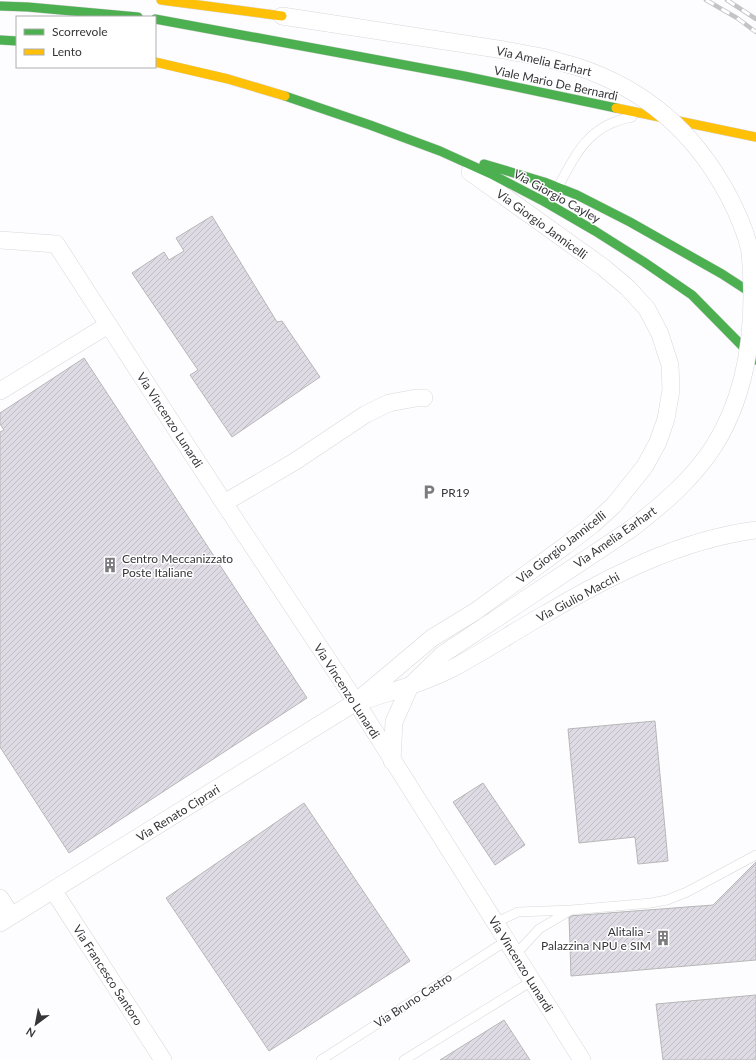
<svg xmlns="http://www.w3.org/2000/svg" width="756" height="1060" viewBox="0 0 756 1060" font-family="Lato,sans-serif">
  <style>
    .building { fill: url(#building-hatch); stroke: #b7b7b8 }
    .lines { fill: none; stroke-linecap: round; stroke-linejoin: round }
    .lane-casing { stroke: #d9d8da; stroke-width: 10 }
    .street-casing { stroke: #d9d8da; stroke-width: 18 }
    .fast-casing { stroke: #d9d8da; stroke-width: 10 }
    .slow-casing { stroke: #d9d8da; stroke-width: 10 }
    .lane { stroke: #fff; stroke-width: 9 }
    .street { stroke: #fff; stroke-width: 17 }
    .fast { stroke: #4caf50; stroke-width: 9 }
    .slow { stroke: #ffc107; stroke-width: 9 }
    .rail-casing { stroke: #c4c4c4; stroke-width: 4.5 }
    .rail { stroke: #fff; stroke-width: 3; stroke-dasharray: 9; stroke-linecap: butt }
    .street-bridge-casing { stroke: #d9d8da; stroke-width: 18; stroke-linecap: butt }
    .street-bridge { stroke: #fff; stroke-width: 17 }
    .labels { text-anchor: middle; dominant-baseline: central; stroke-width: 3; stroke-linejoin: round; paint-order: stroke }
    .street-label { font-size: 12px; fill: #363538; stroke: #fff }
    .poi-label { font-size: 12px; fill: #363538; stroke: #fff; text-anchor: start }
  </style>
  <defs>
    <pattern id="building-hatch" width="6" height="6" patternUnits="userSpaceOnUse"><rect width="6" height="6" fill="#dfdbe4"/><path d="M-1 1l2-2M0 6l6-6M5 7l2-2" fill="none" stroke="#c0bdc4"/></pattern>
  </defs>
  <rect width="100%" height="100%" fill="#fdfcfe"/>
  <path class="building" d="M212 216 277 322 282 321 320 377 232 437 190 375 198 370 132 273 164 252 169 260 184 251 176 238Z
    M84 358 307 698 69 853 0 747V432L4 430 0 424V413Z
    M655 721 668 861 638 864 635 837 579 843 568 729Z
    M483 783 525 845 495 865 453 802Z
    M304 803 410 961 269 1051 166 898Z
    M756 862V960L571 976 569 916 713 905Z
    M756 995V1060H663L656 1004Z
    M504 1020 530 1060H440Z"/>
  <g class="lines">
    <g class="lane-casing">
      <path id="lane" d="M558 187C577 152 589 125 632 117
        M571 910 651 903 667 900 687 892 756 855
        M495 923 518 912 571 910 539 929 515 955
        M321 1060 506 941
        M404 1060 532 981"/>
    </g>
    <g class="street-casing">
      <path id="street" d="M282 16 504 50 542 57 578 67
        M0 240 56 244 224 503 356 702 582 1060
        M0 391 108 325
        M224 503 294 462 366 414 389 403 416 398H424
        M362 701C392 691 424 683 453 668 485 651 515 631 547 613 611 575 681 540 756 530
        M392 761 394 722 410 686 443 654 631 529
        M53 890 163 1060
        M0 898 11 915
        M0 923 356 702 432 638 476 611 565 546 592 525 614 505 645 466 658 442 666 419 671 390 670 365 660 334 647 309 628 288 603 267 470 172"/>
    </g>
    <g class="fast-casing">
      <path id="fast" d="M0 6 28 7 138 17
        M155 19 351 55
        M0 40 17 41
        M351 55 464 76 616 108
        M285 96 370 125 440 151
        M440 151 493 175 545 202 595 231 644 262 692 295 756 360
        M484 164 544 182 577 195 630 222 722 274 756 296"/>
    </g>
    <g class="slow-casing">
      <path id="slow" d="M161 0 282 16
        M155 62 228 79 285 96
        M616 108 756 137"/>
    </g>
    <use href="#lane" class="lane"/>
    <use href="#street" class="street"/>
    <use href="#fast" class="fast"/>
    <use href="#slow" class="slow"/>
    <g class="rail-casing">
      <path id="rail" d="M706 0 737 18 756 32
        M727 0 756 19"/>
    </g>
    <use href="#rail" class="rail"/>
    <g class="street-bridge-casing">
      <path id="street-bridge" d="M578 67C645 89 695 133 728 195 737 212 746 232 750 251 756 318 750 389 714 446 692 480 662 505 631 529"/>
    </g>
    <use href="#street-bridge" class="street-bridge"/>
  </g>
  <defs>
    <g id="parking-bare" transform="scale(1.2)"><path d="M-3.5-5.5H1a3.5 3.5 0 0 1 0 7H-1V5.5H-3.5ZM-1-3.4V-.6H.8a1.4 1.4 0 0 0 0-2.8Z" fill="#7c7b7d" stroke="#fff" stroke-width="2.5" paint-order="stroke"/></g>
    <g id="building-bare" transform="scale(1.2)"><path d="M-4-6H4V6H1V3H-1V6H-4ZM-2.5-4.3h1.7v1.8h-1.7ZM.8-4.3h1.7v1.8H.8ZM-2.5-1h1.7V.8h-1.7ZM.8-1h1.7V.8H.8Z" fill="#7c7b7d" stroke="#fff" stroke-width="2.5" paint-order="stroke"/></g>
  </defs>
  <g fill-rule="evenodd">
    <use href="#parking-bare" x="429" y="492"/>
    <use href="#building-bare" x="110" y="565"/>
    <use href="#building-bare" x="663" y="938"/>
  </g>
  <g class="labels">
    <g class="street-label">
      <text transform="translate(544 61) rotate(13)">Via Amelia Earhart</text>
      <text transform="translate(556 83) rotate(12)">Viale Mario De Bernardi</text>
      <text transform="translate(557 196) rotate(29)">Via Giorgio Cayley</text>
      <text transform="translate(542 224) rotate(36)">Via Giorgio Jannicelli</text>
      <text transform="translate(170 420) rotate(57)">Via Vincenzo Lunardi</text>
      <text transform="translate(615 537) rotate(-35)">Via Amelia Earhart</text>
      <text transform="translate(561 547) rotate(-38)">Via Giorgio Jannicelli</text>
      <text transform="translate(578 597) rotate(-28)">Via Giulio Macchi</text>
      <text transform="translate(347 691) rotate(57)">Via Vincenzo Lunardi</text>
      <text transform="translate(178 813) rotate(-32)">Via Renato Ciprari</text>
      <text transform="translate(521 964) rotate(58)">Via Vincenzo Lunardi</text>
      <text transform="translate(108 975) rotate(57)">Via Francesco Santoro</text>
      <text transform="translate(413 1000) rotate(-33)">Via Bruno Castro</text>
    </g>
    <g class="poi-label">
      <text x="441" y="492">PR19</text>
      <text x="122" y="558">Centro Meccanizzato<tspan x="122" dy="14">Poste Italiane</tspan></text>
      <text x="651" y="931" text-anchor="end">Alitalia -<tspan x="651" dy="14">Palazzina NPU e SIM</tspan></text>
    </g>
  </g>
  <rect x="16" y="16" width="140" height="52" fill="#ffffff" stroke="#afaeaf"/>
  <rect x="24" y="29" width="20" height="6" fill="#4caf50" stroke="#afaeaf"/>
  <text x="52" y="36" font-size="12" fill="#363538">Scorrevole</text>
  <rect x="24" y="49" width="20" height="6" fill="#ffc107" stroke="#afaeaf"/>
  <text x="52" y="56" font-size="12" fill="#363538">Lento</text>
  <g transform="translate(36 1024) rotate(212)" stroke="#ffffff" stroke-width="3" paint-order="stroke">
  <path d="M0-3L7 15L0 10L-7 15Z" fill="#363538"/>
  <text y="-6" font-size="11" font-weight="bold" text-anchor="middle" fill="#363538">N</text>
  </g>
</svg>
